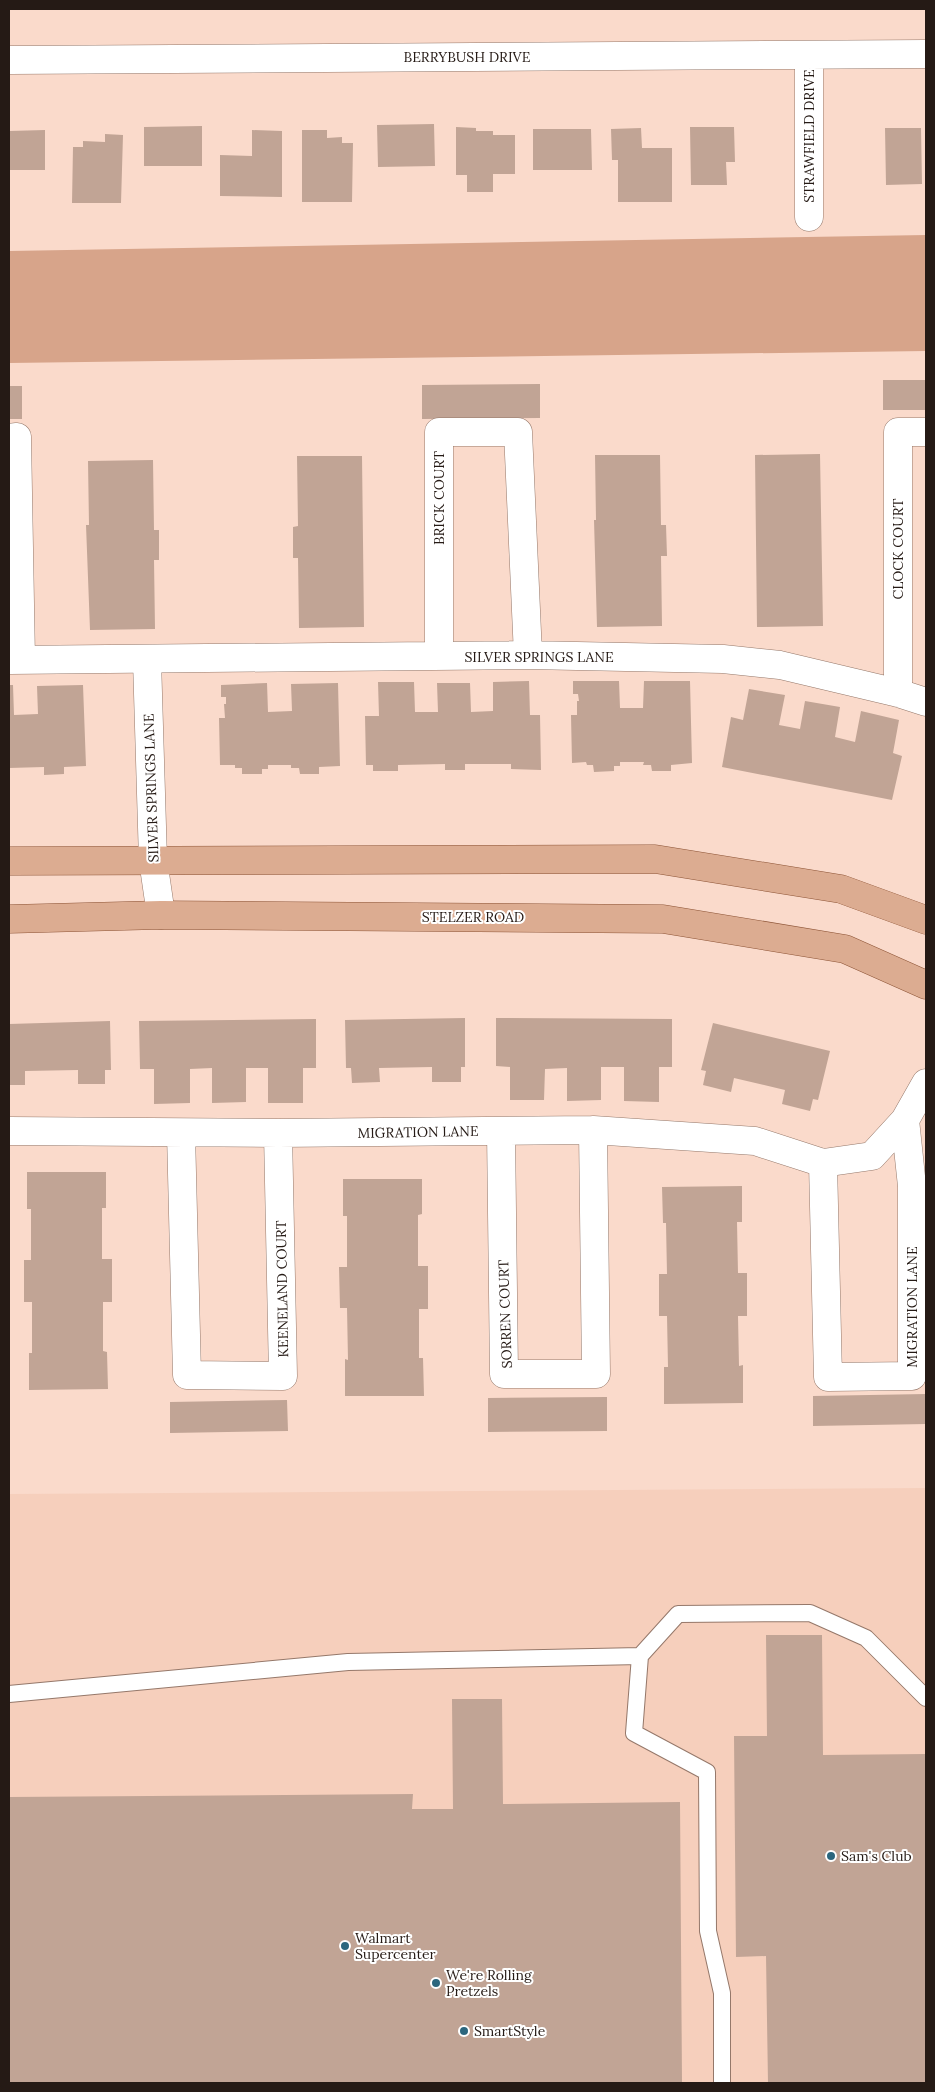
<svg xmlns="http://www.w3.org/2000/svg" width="935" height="2092" viewBox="0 0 935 2092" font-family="Lora,serif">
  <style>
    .built { fill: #f6cfbc }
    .green { fill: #d7a48a }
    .building { fill: #c1a495 }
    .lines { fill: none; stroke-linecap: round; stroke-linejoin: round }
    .lane-casing { stroke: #95786a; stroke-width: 18 }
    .street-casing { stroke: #95786a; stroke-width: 29 }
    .primary-casing { stroke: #8d5436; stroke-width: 29 }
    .lane { stroke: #fff; stroke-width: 16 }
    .street { stroke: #fff; stroke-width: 28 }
    .primary { stroke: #dcac91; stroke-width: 28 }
    .poi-dot { fill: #2b667e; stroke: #fff; stroke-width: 2 }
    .labels { text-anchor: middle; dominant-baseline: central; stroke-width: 4; stroke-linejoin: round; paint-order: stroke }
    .street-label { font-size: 14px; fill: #251a15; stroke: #fff }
    .poi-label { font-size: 14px; fill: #251a15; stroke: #fff; text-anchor: start }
  </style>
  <rect width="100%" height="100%" fill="#fadacb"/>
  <path class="built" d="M926 1488V2083H9V1494Z"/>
  <path class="green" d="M926 235V351L9 363V251Z"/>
  <path class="building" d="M434 124 435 166 378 167 377 125Z
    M202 126V166H144V127Z
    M456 127 476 128V131H493V135H515V174H493V192H467V175H456Z
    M690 127H734L735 162H726L727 185H691Z
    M641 128 642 148H672V202H618V160H612L611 129Z
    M885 128H921L922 184 886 185Z
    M533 129H591L592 170H533Z
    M45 130V170H9V131Z
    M252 130 282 131V197L220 196V155L252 156Z
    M302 130H327V138L342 137V143H353L352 202H302Z
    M105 134 123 135 121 203H72L73 147H83V141L105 142Z
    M883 380H926V410H883Z
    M540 384V418L422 419V385Z
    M9 386H22V419H9Z
    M820 454 823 626 757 627 755 455Z
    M595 455H660L661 525H666L667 556H661L662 626 597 627 594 520H596Z
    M297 456H362L364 627 299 628 298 558H293V527L298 526Z
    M153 460 154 530H159V560H154L155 629 90 630 86 525H89L88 461Z
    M529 681 530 715H540L541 770 511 769V764H465V770H445V764L398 765V771H373V765H366L365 716H379L378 682H414L415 712H438L437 683H470L471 712 493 711V682Z
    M573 681H619L620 708H643L644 681H690L692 763 671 765V771H652L651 765H643L644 762H620V766H614V771L594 772 593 765H587L586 762 572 763 571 715H577V701H579L578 694H573Z
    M267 683 268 712 292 711 291 684 338 683 340 766 319 767V774H300L299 768H291V765H268V769H262V774H242V768H235V765H220L219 718H225L224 704H226V697H221V685Z
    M9 685H13L14 715 38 714 37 686 83 685 86 766 64 767V774L44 775V767L9 768Z
    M749 689 785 695 779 725 800 729 805 701 840 707 835 737 855 742 861 711 899 720 893 753 902 756 892 800 722 767 731 717 743 720Z
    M465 1018V1067H461V1082H432V1067L379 1068 380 1082 352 1083 351 1068H346L345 1020Z
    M496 1018 672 1019V1067H659V1102L624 1101V1067H601V1100L567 1101V1068L545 1069 544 1100H510V1067L496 1066Z
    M316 1019V1068H303V1103H268V1068H246V1102L212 1103V1068L190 1069V1103L154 1104V1069H140L139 1021Z
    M110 1021 111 1070H105V1084H78V1070L25 1071V1085H9V1024Z
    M713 1023 830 1051 818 1100 813 1099 810 1111 782 1104 785 1090 734 1078 731 1092 703 1085 706 1071 701 1070Z
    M27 1172H106V1208H102V1259H112V1302H103V1351L107 1352 108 1389 29 1390V1353H32V1302H24V1260H31V1209H27Z
    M343 1179H422V1214L418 1215V1266H428V1309H419V1358H423L424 1396H345V1359L348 1360 347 1308H340L339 1267H347V1216H343Z
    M742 1186V1222H737L738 1273H747V1316H738L739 1366 743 1365V1403L664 1404V1367H668L667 1316H659V1274H667L666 1223H663L662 1187Z
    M926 1394V1424L813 1426V1396Z
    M607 1397V1431L488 1432V1398Z
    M287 1400 288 1431 170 1433V1402Z
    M766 1635H822L823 1755 926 1754V2083H768L766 1956 736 1957 734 1736H767Z
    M452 1699H502L503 1804 680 1802 682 2083H9V1797L413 1794 412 1809H453Z"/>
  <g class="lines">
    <g class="lane-casing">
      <path id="lane" d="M640 1656 678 1614 810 1613 866 1638 926 1698
        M9 1694 348 1662 640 1656 634 1733 707 1772 708 1931 722 1993V2083"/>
    </g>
    <g class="street-casing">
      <path id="street" d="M809 55V217
        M9 60 926 54
        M9 438 17 437 21 660
        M439 656V432H518L528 655
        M9 660 528 655 723 659 780 665 898 693 926 702
        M147 660 153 860 161 915
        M898 693V432H926
        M9 1131 278 1133 593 1130 755 1141 823 1163 872 1156 905 1120 926 1083
        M501 1131 504 1374H596L593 1130
        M181 1133 187 1375 283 1376 278 1133
        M823 1163 828 1377 912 1376V1186L905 1120"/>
    </g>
    <g class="primary-casing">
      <path id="primary" d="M9 861 655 859 841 889 926 920
        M9 919 161 915 663 919 845 949 926 985"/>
    </g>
    <use href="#lane" class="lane"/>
    <use href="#street" class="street"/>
    <use href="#primary" class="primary"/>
  </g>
  <g class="poi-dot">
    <circle cx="831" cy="1856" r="5"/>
    <circle cx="345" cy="1946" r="5"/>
    <circle cx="436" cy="1983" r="5"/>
    <circle cx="464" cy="2031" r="5"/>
  </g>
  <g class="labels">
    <g class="street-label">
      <text x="467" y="57">BERRYBUSH DRIVE</text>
      <text transform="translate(809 136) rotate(-90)">STRAWFIELD DRIVE</text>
      <text transform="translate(439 498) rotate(-90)">BRICK COURT</text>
      <text transform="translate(898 549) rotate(-90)">CLOCK COURT</text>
      <text x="539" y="657">SILVER SPRINGS LANE</text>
      <text transform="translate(151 788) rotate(-92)">SILVER SPRINGS LANE</text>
      <text x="473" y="917">STELZER ROAD</text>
      <text transform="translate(418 1132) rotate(-1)">MIGRATION LANE</text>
      <text transform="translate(282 1289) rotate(-91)">KEENELAND COURT</text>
      <text transform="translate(912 1307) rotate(-90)">MIGRATION LANE</text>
      <text transform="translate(505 1314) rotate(-92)">SORREN COURT</text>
    </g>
    <g class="poi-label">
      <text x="841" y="1856">Sam's Club</text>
      <text x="355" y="1938">Walmart<tspan x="355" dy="16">Supercenter</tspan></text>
      <text x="446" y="1975">We're Rolling<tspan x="446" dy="16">Pretzels</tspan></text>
      <text x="474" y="2031">SmartStyle</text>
    </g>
  </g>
  <rect width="935" height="2092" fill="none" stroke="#251a15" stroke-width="20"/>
</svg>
